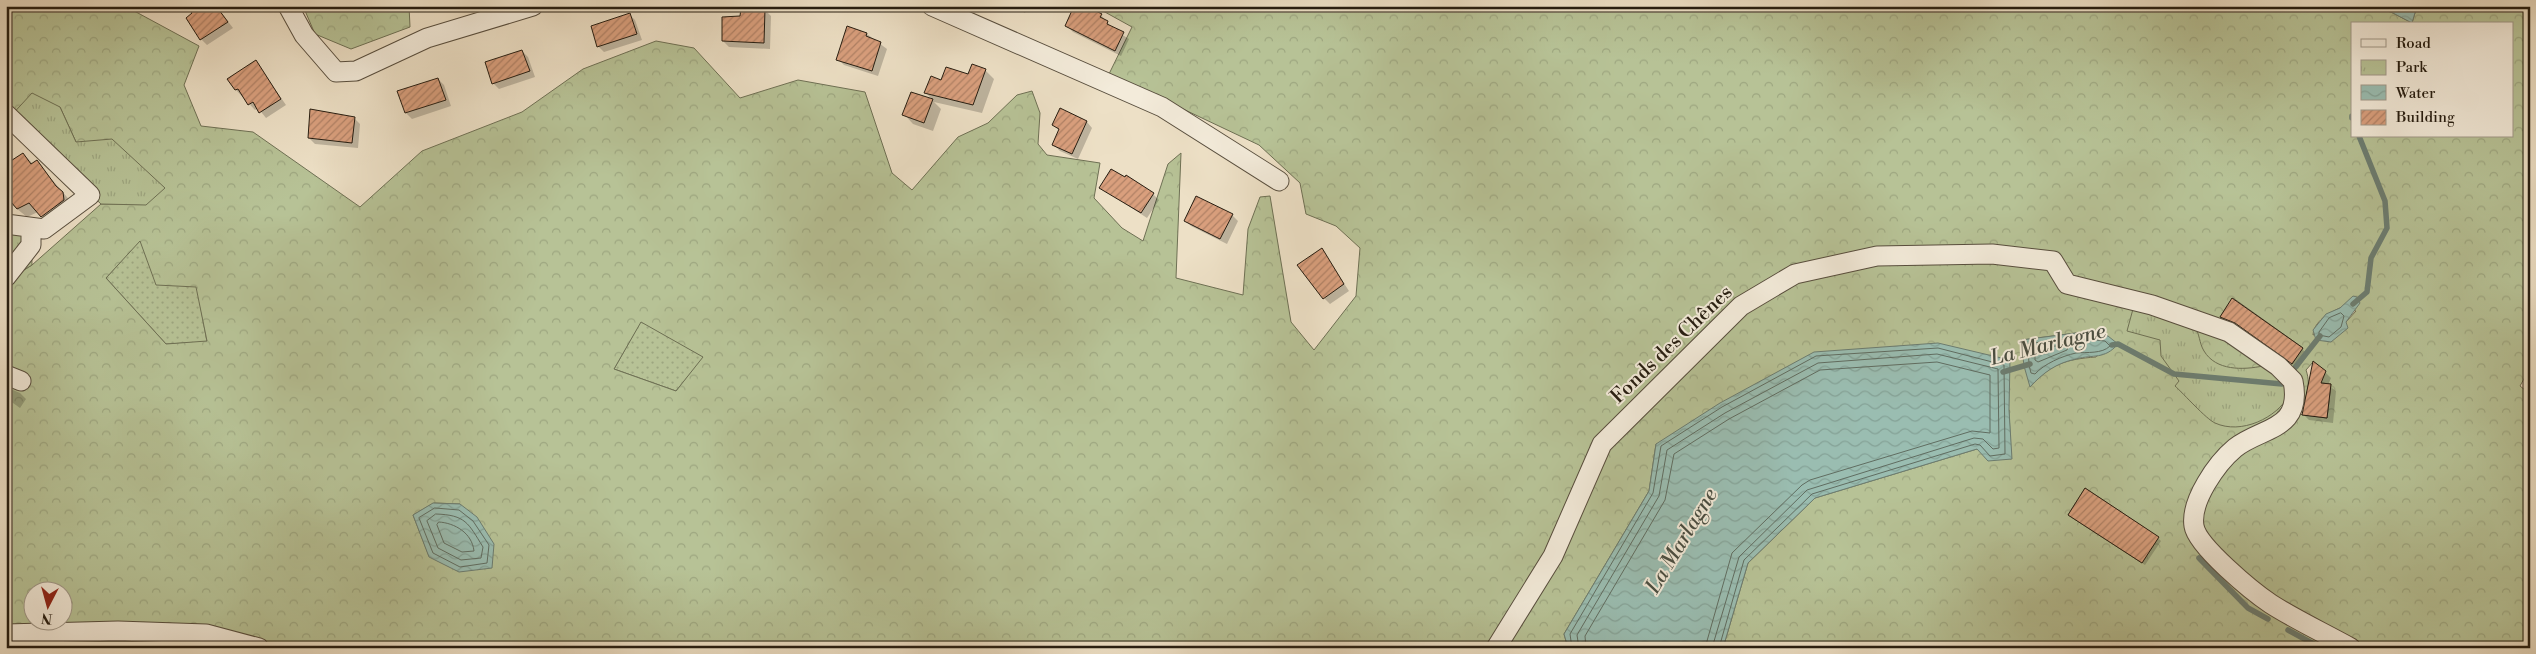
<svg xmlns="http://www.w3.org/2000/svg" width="2536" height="654" viewBox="0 0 2536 654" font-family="'Libre Bodoni',serif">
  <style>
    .grass { fill: url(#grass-dots); stroke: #6e7054 }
    .forest { fill: url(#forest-crowns); stroke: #6e7054; fill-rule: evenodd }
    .park { fill: url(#park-tufts); stroke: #6e7054 }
    .water { fill: url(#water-waves); stroke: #6c7d71 }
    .shadow { fill: #0003 }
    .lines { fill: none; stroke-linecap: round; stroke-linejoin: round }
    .shore { stroke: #606d61; stroke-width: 1 }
    .stream { stroke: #6c7d71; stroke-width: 5.5 }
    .building { fill: url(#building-hatch); stroke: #261d11 }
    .street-casing { stroke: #584e3e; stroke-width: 21 }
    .street { stroke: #f3ebda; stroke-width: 19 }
    .labels { text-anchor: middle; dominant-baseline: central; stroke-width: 4; stroke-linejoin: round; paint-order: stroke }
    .street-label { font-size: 20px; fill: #261d11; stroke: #f3ebda }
    .water-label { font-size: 21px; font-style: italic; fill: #494d41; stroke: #f3ebda }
  </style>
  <defs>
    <pattern id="grass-dots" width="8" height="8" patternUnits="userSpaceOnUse" patternTransform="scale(1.25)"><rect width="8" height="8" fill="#b7c296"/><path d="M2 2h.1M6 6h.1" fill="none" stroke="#9da680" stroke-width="1.8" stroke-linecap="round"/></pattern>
    <pattern id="forest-crowns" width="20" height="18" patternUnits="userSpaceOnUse" patternTransform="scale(1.25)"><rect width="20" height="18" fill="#b7c296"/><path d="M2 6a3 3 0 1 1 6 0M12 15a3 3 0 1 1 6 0" fill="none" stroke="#9da680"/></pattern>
    <pattern id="park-tufts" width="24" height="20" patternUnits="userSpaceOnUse" patternTransform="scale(1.25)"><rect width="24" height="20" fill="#b7c296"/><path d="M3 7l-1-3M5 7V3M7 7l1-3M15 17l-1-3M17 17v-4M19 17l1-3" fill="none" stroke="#9da680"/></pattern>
    <pattern id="water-waves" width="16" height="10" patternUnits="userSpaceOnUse" patternTransform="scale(1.25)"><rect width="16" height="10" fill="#9abdb1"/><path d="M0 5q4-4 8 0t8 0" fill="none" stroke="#85a297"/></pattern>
    <pattern id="building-hatch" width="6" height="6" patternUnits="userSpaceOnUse" patternTransform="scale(1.25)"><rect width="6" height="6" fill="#d99f7d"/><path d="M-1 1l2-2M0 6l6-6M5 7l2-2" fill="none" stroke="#b08165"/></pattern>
  </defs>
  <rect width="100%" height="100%" fill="#ede0c6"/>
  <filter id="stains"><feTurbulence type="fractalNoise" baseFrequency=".004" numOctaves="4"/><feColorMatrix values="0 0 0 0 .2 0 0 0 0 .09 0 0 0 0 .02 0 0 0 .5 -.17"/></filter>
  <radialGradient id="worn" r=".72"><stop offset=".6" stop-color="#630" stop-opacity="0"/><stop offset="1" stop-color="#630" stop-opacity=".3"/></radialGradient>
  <path class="grass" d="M140 240 197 287 207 342 166 344 106 278Z
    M641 321 704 357 676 391 614 369Z"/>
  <path class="forest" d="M6 6H125L199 46 184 85 201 126 253 132 360 207 422 151 522 112 583 69 656 41 694 48 740 98 798 80 865 92 892 173 912 190 958 137 988 123 1017 95 1032 91 1040 113 1038 144 1047 155 1100 163 1094 198 1122 228 1143 241 1168 164 1181 153 1176 278 1243 295 1248 229 1260 197 1270 196 1291 322 1314 350 1356 296 1360 248 1336 226 1306 214 1300 183 1259 145 1109 74 1132 27 1094 6H2364L2391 12 2412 23 2417 6H2530V368L2520 386 2530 394V648H1723L1748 563 1815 498 1977 449 2011 459 2009 410 1656 444 1649 491 1564 634 1568 648H6V281L32 265 101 204H146L76 142 60 107 9 118 11 161 6 164ZM2352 24H2512V136H2352ZM140 241 156 285 196 287 207 341 166 344 106 278ZM2233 298 2303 348 2290 366 2220 317ZM2340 308 2356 311 2346 322 2313 335C2314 321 2329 313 2340 308ZM641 322 703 357 676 391 614 369ZM2076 333 2108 336 2096 357C2067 359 2050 364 2031 386L2022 340ZM2313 362 2321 383 2331 384 2327 418 2298 414C2305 400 2312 387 2306 370ZM2085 488 2158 537 2142 563 2068 515ZM434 503 460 504 429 556 413 515ZM32 592H62V622H32Z
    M303 6H409L410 27 351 49 315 34Z"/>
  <path class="park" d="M32 93 60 107 76 142 112 139 165 188 146 205 101 204 9 118Z
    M6 224 31 229 32 265 6 281Z
    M2133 309 2194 325C2200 334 2199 343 2204 351 2216 371 2243 370 2263 366L2281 378 2289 395C2277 418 2241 435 2215 423 2206 419 2184 394 2175 386L2179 381 2161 356 2160 340 2127 331Z"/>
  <path class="water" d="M2364 6H2417L2412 23 2391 12Z
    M2353 296 2357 297 2360 303 2346 322 2348 328 2331 342 2316 340 2313 330 2326 314 2340 308Z
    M2076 333 2108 336 2118 344C2104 360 2094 354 2076 359 2056 363 2043 373 2030 387L2024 366 2021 340Z
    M1938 343 2010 360 2009 410 2012 459 1988 461 1977 449 1815 498 1748 563 1723 648H1568L1564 634 1649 491 1656 444 1720 403 1814 352Z
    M433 503 460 504 477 517 494 544 492 568 459 572 429 557 413 515Z"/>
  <path class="shadow" d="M189 6H224L220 11 233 28 207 45 201 39Z
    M467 6H486L483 12Z
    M1012 6H1028L1025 13Z
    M742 10H765L771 16 770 49 729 47 723 41 741 18Z
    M629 14 635 20 642 40 604 52 598 46Z
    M1101 15 1113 29 1129 39 1121 56 1073 32 1067 26Z
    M867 34 887 49 878 76 844 65 838 59Z
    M522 51 528 57 535 77 499 89 493 83Z
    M256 62 286 105 266 118 258 108 255 110 236 90Z
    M985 70 994 79 982 113 934 102 941 109 933 131 913 124 904 114 912 93 933 100 926 93Z
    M438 79 444 85 451 106 412 119 406 113Z
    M1061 110 1087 122 1092 128 1078 159 1060 151 1054 145 1060 131 1053 125Z
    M354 118 360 124 358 148 315 144 309 138Z
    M23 154 33 164 37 162 72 203 51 225 38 212 27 217 6 200V157L12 162Z
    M1100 187 1153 194 1159 200 1147 218Z
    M1232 215 1238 221 1227 244 1191 226 1185 220Z
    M1322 250 1349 291 1330 304 1324 298Z
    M2221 317 2302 349 2308 355 2298 369 2243 328 2227 323Z
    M2325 372 2331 378 2328 385 2336 391 2333 423 2309 420 2303 414Z
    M6 387 20 393 26 399 20 408 6 398Z
    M2072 517 2158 538 2161 541 2145 565Z"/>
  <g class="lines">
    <path class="shore" d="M2341 313 2344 316 2341 327 2329 337 2319 335V332L2329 318Z
      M2076 338 2105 341 2110 346C2102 354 2087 352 2076 353 2062 356 2044 364 2035 374L2031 373 2029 365 2028 344Z
      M2066 345 2068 347 2067 350 2038 362 2035 360V349Z
      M435 508 459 510 473 521 489 545 487 563 460 567 433 553 419 518Z
      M436 514C466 515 468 523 483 547L481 558 461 560 438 548 427 521Z
      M439 522C455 523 472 533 474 551L462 552 444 543 437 525Z
      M1572 648 1570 634 1653 493 1661 446 1722 407 1816 356 1938 348 2004 365 2005 454 1990 456 1980 445 1975 444 1812 494 1744 560 1719 648
      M1579 648 1577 635 1659 496 1667 450 1725 413 1818 363 1937 354 1998 369 1999 448 1993 449 1983 439 1974 438 1807 490 1739 557 1712 648
      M1586 648 1585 636 1665 500 1674 454 1729 419 1820 370 1937 362 1990 375V433L1972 431 1810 480 1802 485 1732 553 1705 648"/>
    <path class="stream" d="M2352 116V118
      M2353 304 2367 292 2371 258 2387 228 2385 201 2359 136
      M2112 345 2118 344 2174 374 2282 384 2320 336
      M2003 372 2030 364
      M2199 558 2248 608 2268 619
      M2288 630 2321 648"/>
  </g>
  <path class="building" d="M188 6H216L228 22 200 40 186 18 192 13Z
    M1074 6H1086L1102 14 1100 17 1108 21 1107 24 1124 32 1115 51 1065 26Z
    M741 8 765 9 764 43 722 41V17L740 16Z
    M630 13 637 34 597 47 591 26Z
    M847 26 867 33 866 36 881 42 872 71 836 60Z
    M522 50 530 71 492 84 485 62Z
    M256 60 281 99 259 113 253 102 248 105 238 89 235 90 227 79Z
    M972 64 986 69 973 105 924 93 931 76 941 80 946 67 968 74Z
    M438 78 446 100 405 113 397 91Z
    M911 92 933 99 924 123 902 115Z
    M1060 108 1087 121 1072 154 1052 145 1059 129 1052 125Z
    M310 109 355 117 352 143 308 138Z
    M23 153 31 164 37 160 56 186 63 192 64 200 41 217 29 203 17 209 11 202 6 200V164Z
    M1111 169 1125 177 1126 175 1154 193 1141 213 1099 188Z
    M1196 196 1233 214 1220 239 1184 221Z
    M1322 248 1344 284 1323 299 1297 265Z
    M2232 298 2303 348 2292 364 2235 323 2220 317Z
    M2313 361 2326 371 2321 383 2331 384 2327 418 2302 415Z
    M2085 488 2159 537 2142 563 2068 515Z"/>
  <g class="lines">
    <g class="street-casing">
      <path id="street" d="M288 6 304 35 336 72 356 71 427 38 533 6
        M932 6 1162 107 1279 181
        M6 114 90 195 44 229 6 224
        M6 277 31 245V229
        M6 375 21 381
        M6 634 118 631 206 634 259 648
        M1496 648 1553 556 1602 444 1741 306 1795 274 1877 256 1992 254 2053 261 2067 284 2152 305 2229 332 2278 366 2293 381C2303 431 2261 427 2235 448 2217 463 2190 501 2194 526 2197 546 2253 592 2271 604 2296 620 2324 633 2351 648"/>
    </g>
    <use href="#street" class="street"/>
  </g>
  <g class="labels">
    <g class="street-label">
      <text transform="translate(1672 345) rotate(-44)">Fonds des Chênes</text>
    </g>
    <g class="water-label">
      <text transform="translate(2048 345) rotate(-14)">La Marlagne</text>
      <text transform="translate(1682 541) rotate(-59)">La Marlagne</text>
    </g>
  </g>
  <rect width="2536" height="654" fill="none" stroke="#ede0c6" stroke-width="25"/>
  <rect x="8" y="8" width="2521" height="639" fill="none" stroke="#261d11" stroke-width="2.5"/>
  <rect x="12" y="12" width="2511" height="629" fill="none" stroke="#261d11"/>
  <rect x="2351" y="22" width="162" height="115" fill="#f3ebda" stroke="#a1998a"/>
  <rect x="2361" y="39" width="25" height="8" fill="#f3ebda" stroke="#a1998a"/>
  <text x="2396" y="48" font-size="15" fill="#261d11">Road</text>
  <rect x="2361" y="60" width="25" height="15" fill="url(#park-tufts)" stroke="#a1998a"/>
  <text x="2396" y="72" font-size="15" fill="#261d11">Park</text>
  <rect x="2361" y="85" width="25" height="15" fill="url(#water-waves)" stroke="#a1998a"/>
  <text x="2396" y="98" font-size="15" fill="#261d11">Water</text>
  <rect x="2361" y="110" width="25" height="15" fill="url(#building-hatch)" stroke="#a1998a"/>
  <text x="2396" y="122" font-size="15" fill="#261d11">Building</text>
  <g transform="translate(48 606) rotate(186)"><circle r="24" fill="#f3ebda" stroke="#a1998a"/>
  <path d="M0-4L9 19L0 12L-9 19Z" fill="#8f2418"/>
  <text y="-8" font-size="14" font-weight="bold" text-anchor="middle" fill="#261d11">N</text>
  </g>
  <rect width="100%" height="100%" filter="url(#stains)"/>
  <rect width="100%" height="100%" fill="url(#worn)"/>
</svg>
